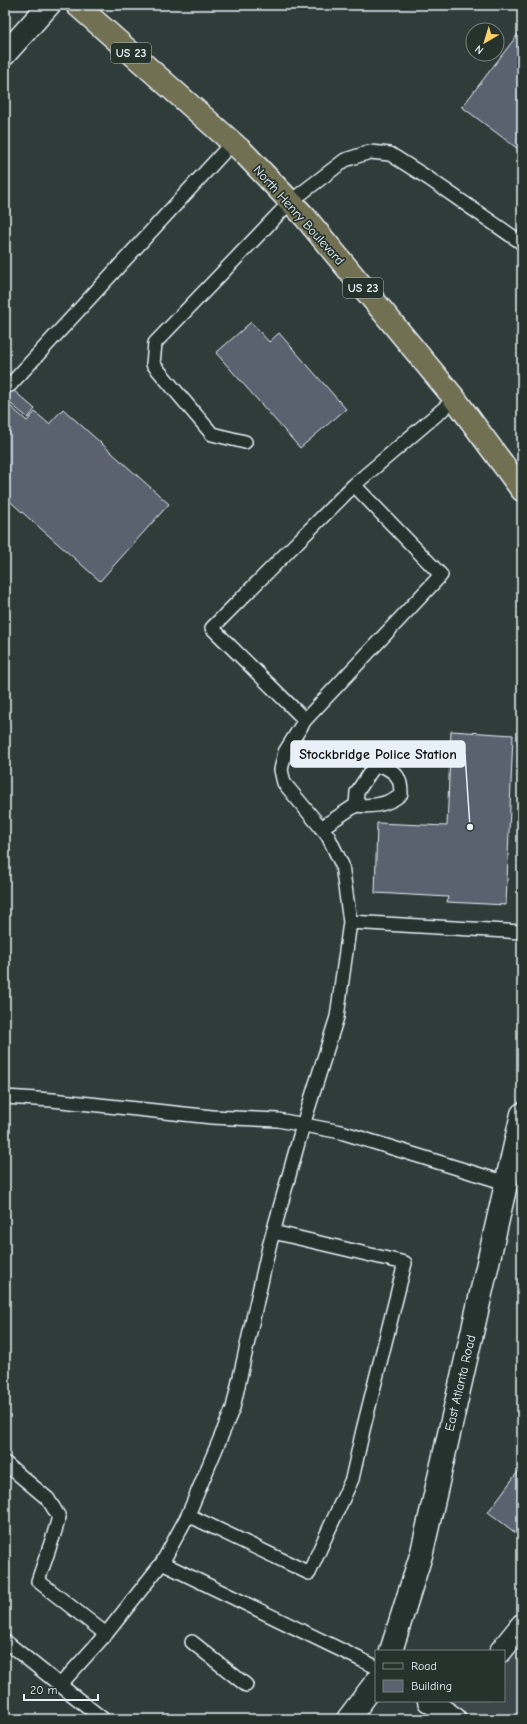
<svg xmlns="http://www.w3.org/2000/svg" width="527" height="1724" viewBox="0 0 527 1724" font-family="'Comic Neue',sans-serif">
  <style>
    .built { fill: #3d474a }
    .building { fill: #5a626f; stroke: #e8f1f8 }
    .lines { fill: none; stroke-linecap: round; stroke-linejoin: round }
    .lane-casing { stroke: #e8f1f8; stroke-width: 16 }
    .street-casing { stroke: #e8f1f8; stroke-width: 25 }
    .secondary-casing { stroke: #e8f1f8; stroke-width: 25 }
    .highway-casing { stroke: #e8f1f8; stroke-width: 25 }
    .lane { stroke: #26332d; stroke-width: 13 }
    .street { stroke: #26332d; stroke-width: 22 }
    .secondary { stroke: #26332d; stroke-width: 22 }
    .highway { stroke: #716f52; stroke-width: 22 }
    .labels { text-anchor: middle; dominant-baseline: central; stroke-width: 3.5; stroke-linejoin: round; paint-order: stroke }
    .shield { fill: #26332d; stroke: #aeb8bb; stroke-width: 1 }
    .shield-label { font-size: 12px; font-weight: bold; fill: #e8f1f8 }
    .street-label { font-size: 13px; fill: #e8f1f8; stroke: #26332d }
    .leader { fill: none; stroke: #e8f1f8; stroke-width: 1.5 }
    .callout-dot { fill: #e8f1f8; stroke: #26332d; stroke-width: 1.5 }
    .callout { fill: #e8f1f8; stroke: #e8f1f8; stroke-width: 1.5 }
    .callout-label { font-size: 14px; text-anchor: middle; font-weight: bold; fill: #111 }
  </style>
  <rect width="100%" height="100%" fill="#303c3a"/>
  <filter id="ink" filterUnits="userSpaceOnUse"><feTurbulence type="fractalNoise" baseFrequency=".025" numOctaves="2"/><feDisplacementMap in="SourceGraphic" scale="8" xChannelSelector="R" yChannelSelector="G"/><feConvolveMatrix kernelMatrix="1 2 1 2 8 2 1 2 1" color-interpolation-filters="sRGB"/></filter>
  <g filter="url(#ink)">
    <path class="built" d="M522 1610V1719H427L442 1701H504V1651H486Z"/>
    <path class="building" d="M522 29V152L462 107Z
      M251 322 269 342 279 333 346 409 300 448 216 353Z
      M5 383 35 409 28 418 5 399Z
      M10 406 27 421 35 412 49 424 63 409 169 504 100 581 5 497V473L8 469 5 466V411Z
      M451 731 513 735 506 905 447 902 448 897 375 893 377 823 447 826Z
      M517 1473 522 1476V1527L517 1534 488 1512Z"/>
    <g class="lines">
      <g class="lane-casing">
        <path id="lane" d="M10 385 232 143
          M245 442 212 434 153 364 155 343 290 202 345 160 370 152 390 154 428 178 522 243
          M354 485 212 628 305 720 441 575 354 485 455 399
          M305 720 285 752 281 770 284 783 328 836 342 865 350 922 337 1017 303 1125 269 1247 233 1408 188 1515 162 1563 376 1667
          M321 828 356 805C372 807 388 805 401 794 401 778 397 773 383 766L373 768 357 792 356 805
          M350 922 522 932
          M5 1097 52 1100 212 1117 278 1120 341 1132 506 1183
          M5 1463 48 1499 59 1517 54 1534 38 1581 106 1634
          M188 1515 309 1573 352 1479 363 1430 405 1263 273 1232
          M5 1641 60 1685 106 1634 162 1563
          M192 1642 246 1685
          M60 1685 103 1719"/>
      </g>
      <g class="street-casing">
        <path id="street" d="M5 54 49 5
          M501 1651 522 1625
          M429 1701 455 1719"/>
      </g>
      <g class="secondary-casing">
        <path id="secondary" d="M391 1651 422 1552 522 1114
          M348 1719 376 1682"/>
      </g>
      <g class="highway-casing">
        <path id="highway" d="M77 5 243 152 305 217 455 399 522 490"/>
      </g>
      <use href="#lane" class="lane"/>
      <use href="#street" class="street"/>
      <use href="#secondary" class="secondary"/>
      <use href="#highway" class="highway"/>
    </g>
  </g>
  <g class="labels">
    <g class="shield">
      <rect x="111" y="43" width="40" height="20" rx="3"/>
      <rect x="343" y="278" width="40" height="20" rx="3"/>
    </g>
    <g class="shield-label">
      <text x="131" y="53">US 23</text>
      <text x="363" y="288">US 23</text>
    </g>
    <g class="street-label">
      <text transform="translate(299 215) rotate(48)">North Henry Boulevard</text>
      <text transform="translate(460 1383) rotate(-77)">East Atlanta Road</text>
    </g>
  </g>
  <path class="leader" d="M470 827L465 754"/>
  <circle class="callout-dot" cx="470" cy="827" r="4"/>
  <rect class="callout" x="291" y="741" width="174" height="26" rx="4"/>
  <g class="callout-label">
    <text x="378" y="759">Stockbridge Police Station</text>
  </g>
  <rect width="527" height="1724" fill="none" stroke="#26332d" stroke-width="20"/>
  <rect x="10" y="10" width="507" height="1704" fill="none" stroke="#e8f1f8" stroke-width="1.5" filter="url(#ink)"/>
  <rect x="375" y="1650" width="130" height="52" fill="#26332d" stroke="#747f7e"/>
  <rect x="383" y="1663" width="20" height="6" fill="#26332d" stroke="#747f7e"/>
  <text x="411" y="1670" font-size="12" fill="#e8f1f8">Road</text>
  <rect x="383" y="1680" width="20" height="12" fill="#5a626f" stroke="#747f7e"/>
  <text x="411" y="1690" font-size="12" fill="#e8f1f8">Building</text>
  <g transform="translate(485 42) rotate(218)"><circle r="19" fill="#26332d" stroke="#747f7e"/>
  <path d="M0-3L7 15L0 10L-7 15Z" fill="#ffd166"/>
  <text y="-6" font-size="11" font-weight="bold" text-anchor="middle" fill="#e8f1f8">N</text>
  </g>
  <path d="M24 1694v6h74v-6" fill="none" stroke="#e8f1f8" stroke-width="2"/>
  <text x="30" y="1694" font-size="12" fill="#e8f1f8" stroke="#26332d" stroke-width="3" paint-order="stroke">20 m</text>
</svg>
